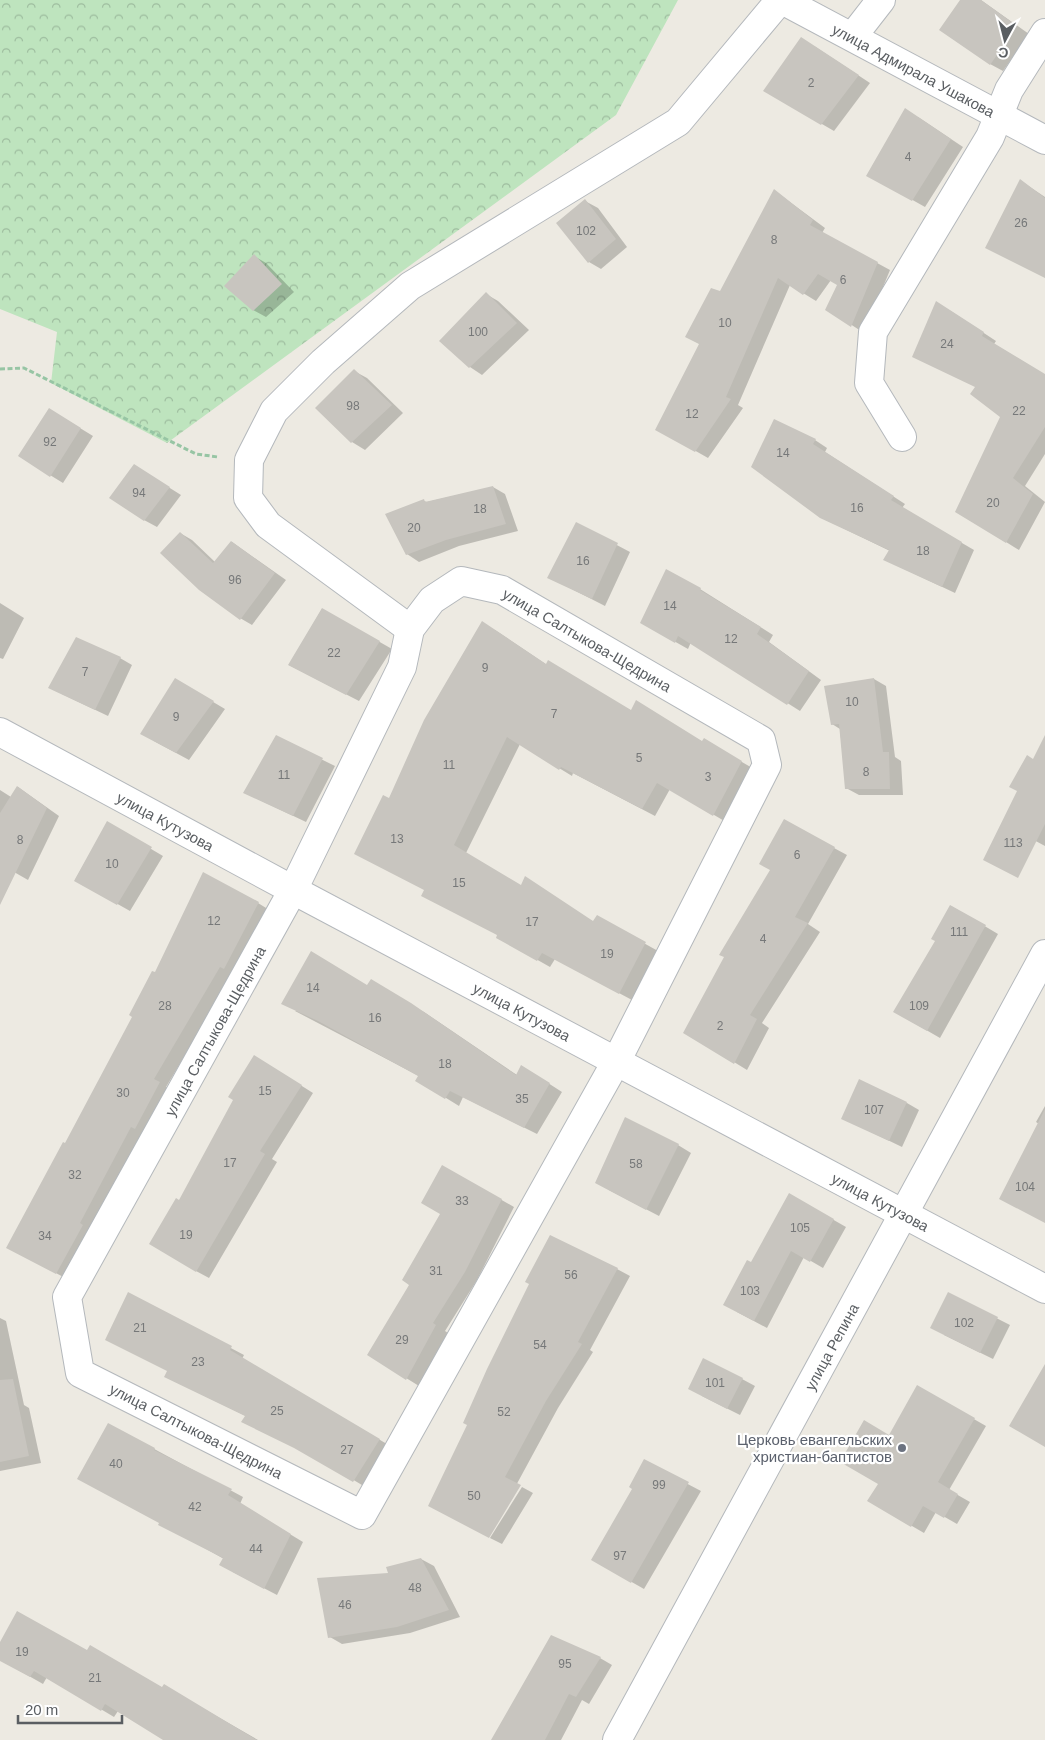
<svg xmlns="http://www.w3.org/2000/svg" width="1045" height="1740" viewBox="0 0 1045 1740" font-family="Arial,sans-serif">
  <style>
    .forest { fill: url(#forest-crowns) }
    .shadow { fill: #0003 }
    .building { fill: #c8c5bf }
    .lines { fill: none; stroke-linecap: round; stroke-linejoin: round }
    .minor-casing { stroke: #b4b8bc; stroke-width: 30 }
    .path { stroke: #97c5a4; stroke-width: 3; stroke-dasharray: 5 2.5; stroke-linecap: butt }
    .minor { stroke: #fff; stroke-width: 28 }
    .worship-dot { fill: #6b7280; stroke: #fff; stroke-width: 2 }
    .labels { text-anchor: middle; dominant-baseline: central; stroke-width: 4.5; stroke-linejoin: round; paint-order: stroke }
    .number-label { font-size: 12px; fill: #767879 }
    .street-label { font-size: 15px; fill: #5a5e62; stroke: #fff }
    .worship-label { font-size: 15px; fill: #5b616d; stroke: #fff; text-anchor: end }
  </style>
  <defs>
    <pattern id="forest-crowns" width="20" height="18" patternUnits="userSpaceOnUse" patternTransform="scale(1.25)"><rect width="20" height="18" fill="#bee4be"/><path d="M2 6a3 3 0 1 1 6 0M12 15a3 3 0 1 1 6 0" fill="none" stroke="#9dbc9e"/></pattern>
  </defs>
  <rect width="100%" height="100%" fill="#edeae2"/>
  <path class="forest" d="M0 0H678L616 115 167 443 51 383 57 332 0 309Z"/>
  <path class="shadow" d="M962 0H981L1029 34 1003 71 990 64Z
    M814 46 870 83 834 131 765 91Z
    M918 117 963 147 925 207 868 175Z
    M1021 181 1045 197V278Z
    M775 191 825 228 822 233 890 270 864 333 827 309 838 284 831 280 816 301 790 285 738 405 743 408 708 458 657 429 700 344 687 337 721 293Z
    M585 201 598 208 627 247 601 269 589 262Z
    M254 256 266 263 294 292 266 317 253 310Z
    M486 294 498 301 529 330 482 375 470 367 440 341Z
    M949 310 996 341 994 344 1045 375V454L1025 486 1045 502 1019 550 1006 542 1001 416 976 387Z
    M354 371 367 378 403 413 365 450 352 442 316 408Z
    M62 417 93 436 63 483 19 456Z
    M815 440 827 448 825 452 905 504 902 508 974 550 955 593 898 566 890 551 820 517 753 467Z
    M146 473 181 495 157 527 144 520Z
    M493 487 505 494 518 531 459 546 419 562 407 554 424 501 427 502Z
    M577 524 630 552 605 606 562 584Z
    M180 533 192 540 215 562 232 542 286 580 252 625 240 618Z
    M700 589 773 635 769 642 821 680 800 711 691 642 688 649 642 623Z
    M0 603 24 618 3 659 0 658Z
    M322 609 392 649 359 701 289 665Z
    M495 630 547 665 632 711 703 742 704 740 754 769 726 822 670 789 655 816 573 773 572 776 520 744 466 853 522 887 594 922 597 917 658 951 632 1000 555 959 550 967 497 937 498 935 425 890 390 799Z
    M120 658 132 665 108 716 62 694Z
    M874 679 886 686 895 757 901 761 903 795H859L846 788 840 729 832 724Z
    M176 680 225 709 189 760 154 741Z
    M276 737 335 766 306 822 245 793Z
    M1045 767V846L1015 830Z
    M18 787 59 816 28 880 0 864V790L11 797Z
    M107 823 163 856 130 911 75 880Z
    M834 848 847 855 808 924 820 932 762 1023 769 1028 747 1070 685 1032Z
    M258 903 271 911 166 1087 171 1090 69 1280 20 1254 66 1145Z
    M951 906 998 934 940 1038 895 1012 936 941Z
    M368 987 424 1012 517 1075 534 1074 562 1092 537 1134 463 1097 459 1106 417 1080 419 1076 295 1011Z
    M267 1064 313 1093 272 1159 277 1162 209 1278 196 1271 180 1202Z
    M907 1103 919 1110 902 1147 842 1118Z
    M1045 1106V1222L1039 1124 1036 1122Z
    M678 1145 691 1153 659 1216 609 1190Z
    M442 1166 514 1207 477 1280 445 1331 448 1333 419 1386 369 1355 411 1284 441 1214Z
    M790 1195 846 1227 823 1268 804 1257 767 1328 737 1312 752 1264Z
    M617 1269 630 1276 590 1350 593 1352 558 1408 488 1537 469 1425Z
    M129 1294 244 1355 242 1359 392 1447 367 1488 246 1416 166 1377 169 1372Z
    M949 1294 1010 1325 993 1359 944 1335Z
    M0 1318 6 1321 24 1405 29 1408 41 1463 0 1471Z
    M742 1379 755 1386 740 1415 702 1396Z
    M918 1387 986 1426 949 1490 970 1502 957 1524 936 1512 924 1533 869 1501 879 1484 889 1437Z
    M108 1424 243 1497 240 1504 303 1542 277 1595 233 1572 224 1559 160 1523Z
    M644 1461 701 1491 644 1589 593 1560 634 1489Z
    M522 1487 533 1493 502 1544 490 1538Z
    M421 1559 434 1566 460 1617 410 1633 342 1644 330 1637 390 1574Z
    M0 1645 87 1652 162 1689 164 1686 258 1740H165L118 1711 114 1717 47 1677 43 1684 6 1663 0 1659Z
    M600 1658 612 1665 589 1704 582 1700 561 1740H497Z"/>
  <path class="building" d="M960 0H981L1017 26 990 65 939 30Z
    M801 37 859 75 821 125 763 91Z
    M905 108 951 139 912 201 866 176Z
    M1020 179 1045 198V278L985 248Z
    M774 189 813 220 810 225 878 262 851 327 825 310 837 285 818 274 803 295 778 278 726 397 731 399 695 452 655 430 699 344 685 337 711 288 720 291Z
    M585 199 616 239 588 263 556 223Z
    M254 254 282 284 253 311 224 286Z
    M486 292 517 323 469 368 439 341Z
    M936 301 984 332 982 336 1045 374V427L1013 478 1033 494 1006 543 955 512 1000 417 970 394 975 387 912 357Z
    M354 369 392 405 351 443 315 408Z
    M49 408 81 428 50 477 18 456Z
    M774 419 816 439 813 444 894 496 891 500 962 542 942 587 883 560 889 550 820 518 751 467Z
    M134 464 170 487 144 521 109 498Z
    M493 486 506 524 446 540 406 555 385 514 424 499 425 502Z
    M576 522 618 543 592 599 547 578Z
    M180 532 213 563 231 541 275 573 240 620 199 590 160 553Z
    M666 569 701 588 700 590 761 627 757 634 809 671 787 705 678 636 675 643 640 623Z
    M322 608 380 641 346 695 288 665Z
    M482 621 546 664 548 660 631 710 636 700 702 741 704 738 742 761 713 816 657 783 642 809 561 767 559 770 507 737 454 845 521 885 525 876 593 921 597 915 646 942 619 994 542 953 537 961 496 938 497 935 421 896 424 890 354 854 383 795 389 798 424 720Z
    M76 637 121 657 95 710 48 688Z
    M175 678 214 701 176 753 140 734Z
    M874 678 883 752H889L890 789H845L839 724 831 725 824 686Z
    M276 735 323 758 293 816 243 793Z
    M1045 735V824L1018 878 983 860 1017 791 1009 787 1027 755 1033 759Z
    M17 786 47 808 0 905V813Z
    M784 819 835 847 795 917 808 923 750 1015 757 1019 734 1064 683 1033 724 957 719 955 770 870 759 864Z
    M107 821 152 847 117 905 74 881Z
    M203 872 259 902 224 969 220 967 154 1079 160 1082 135 1129 131 1127 80 1223 83 1225 56 1274 6 1248 63 1142 65 1143 132 1017 129 1015 152 971 155 972Z
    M950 905 986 925 927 1031 893 1012 935 941 931 939Z
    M311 951 367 985 371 979 411 1003 516 1075 521 1065 550 1083 524 1128 450 1091 445 1099 415 1081 418 1076 318 1021 281 1004Z
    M254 1055 302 1085 260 1151 265 1154 196 1272 149 1244 176 1198 179 1200 233 1100 228 1097Z
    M859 1079 907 1102 889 1141 841 1119Z
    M1045 1109V1223L999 1199Z
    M625 1117 679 1144 646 1210 595 1183Z
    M442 1165 502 1199 465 1272 433 1323 436 1325 406 1380 367 1355 409 1285 402 1280 440 1214 421 1203Z
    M789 1193 834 1219 810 1262 791 1251 754 1321 723 1305 747 1260 751 1262Z
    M550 1235 618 1268 578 1342 582 1344 546 1401 505 1477 521 1485 489 1538 428 1506 467 1425 463 1423 487 1369 529 1284 525 1282Z
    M128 1292 232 1346 230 1350 380 1439 353 1482 294 1448 241 1422 245 1416 164 1377 167 1371 105 1340Z
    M948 1292 998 1317 980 1353 930 1328Z
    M703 1358 743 1378 727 1409 688 1389Z
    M1045 1364V1447L1009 1426Z
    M13 1379 29 1456 0 1462V1380Z
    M917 1385 975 1418 938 1482 958 1494 944 1518 923 1506 911 1527 867 1501 878 1484 840 1462 864 1420 889 1435Z
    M108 1423 155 1448 154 1450 232 1489 228 1495 291 1534 264 1589 219 1565 223 1558 158 1525 159 1523 77 1479Z
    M644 1459 689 1482 631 1583 591 1560 632 1489 629 1487Z
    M421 1558 449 1610 397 1627 328 1638 317 1578 388 1573 386 1567Z
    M17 1611 87 1650 90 1645 162 1687 164 1684 257 1740H163L105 1704 101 1711 34 1671 30 1677 0 1661V1642Z
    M551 1635 601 1657 576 1697 569 1694 545 1740H491Z"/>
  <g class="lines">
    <g class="minor-casing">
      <g id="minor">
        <path id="s1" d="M782 0 1045 140"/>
        <path d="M853 36 881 0"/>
        <path d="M902 437 869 383 873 332 990 137 1009 90 1045 33"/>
        <path d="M461 581 502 590 761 740 767 765 617 1060 362 1515 80 1373 67 1297 293 890 402 667 410 629 432 600Z"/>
        <path d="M410 629 268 525 248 498 249 460 274 411 323 362 410 286 678 122 780 0"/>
        <path id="s2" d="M0 732 293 890 1045 1289"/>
        <path id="s3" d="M617 1740 1045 954"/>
      </g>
    </g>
    <path class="path" d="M0 369 24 368 196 454 218 457"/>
    <use href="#minor" class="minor"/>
  </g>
  <circle class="worship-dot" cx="902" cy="1448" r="5"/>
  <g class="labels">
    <g class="number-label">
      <text x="811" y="83">2</text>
      <text x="908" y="157">4</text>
      <text x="1021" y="223">26</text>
      <text x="586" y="231">102</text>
      <text x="774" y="240">8</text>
      <text x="843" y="280">6</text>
      <text x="725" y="323">10</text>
      <text x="478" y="332">100</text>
      <text x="947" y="344">24</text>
      <text x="353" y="406">98</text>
      <text x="1019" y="411">22</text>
      <text x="692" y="414">12</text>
      <text x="50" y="442">92</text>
      <text x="783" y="453">14</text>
      <text x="139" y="493">94</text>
      <text x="993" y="503">20</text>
      <text x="857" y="508">16</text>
      <text x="480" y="509">18</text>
      <text x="414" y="528">20</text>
      <text x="923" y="551">18</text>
      <text x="583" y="561">16</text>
      <text x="235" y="580">96</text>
      <text x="670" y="606">14</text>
      <text x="731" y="639">12</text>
      <text x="334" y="653">22</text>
      <text x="485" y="668">9</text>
      <text x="85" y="672">7</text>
      <text x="852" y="702">10</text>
      <text x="554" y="714">7</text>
      <text x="176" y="717">9</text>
      <text x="639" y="758">5</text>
      <text x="449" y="765">11</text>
      <text x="866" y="772">8</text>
      <text x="284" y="775">11</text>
      <text x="708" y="777">3</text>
      <text x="397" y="839">13</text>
      <text x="20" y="840">8</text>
      <text x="1013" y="843">113</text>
      <text x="797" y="855">6</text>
      <text x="112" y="864">10</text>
      <text x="459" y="883">15</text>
      <text x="214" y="921">12</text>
      <text x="532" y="922">17</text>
      <text x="959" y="932">111</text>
      <text x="763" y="939">4</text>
      <text x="607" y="954">19</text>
      <text x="313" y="988">14</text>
      <text x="165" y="1006">28</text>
      <text x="919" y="1006">109</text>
      <text x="375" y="1018">16</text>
      <text x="720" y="1026">2</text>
      <text x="445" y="1064">18</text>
      <text x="265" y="1091">15</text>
      <text x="123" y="1093">30</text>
      <text x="522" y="1099">35</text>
      <text x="874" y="1110">107</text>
      <text x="230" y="1163">17</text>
      <text x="636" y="1164">58</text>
      <text x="75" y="1175">32</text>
      <text x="1025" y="1187">104</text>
      <text x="462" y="1201">33</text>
      <text x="800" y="1228">105</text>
      <text x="186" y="1235">19</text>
      <text x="45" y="1236">34</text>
      <text x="436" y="1271">31</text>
      <text x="571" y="1275">56</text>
      <text x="750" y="1291">103</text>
      <text x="964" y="1323">102</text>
      <text x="140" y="1328">21</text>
      <text x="402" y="1340">29</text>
      <text x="540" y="1345">54</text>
      <text x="198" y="1362">23</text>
      <text x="715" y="1383">101</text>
      <text x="277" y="1411">25</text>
      <text x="504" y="1412">52</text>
      <text x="347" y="1450">27</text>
      <text x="116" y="1464">40</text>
      <text x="659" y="1485">99</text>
      <text x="474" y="1496">50</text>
      <text x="195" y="1507">42</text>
      <text x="256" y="1549">44</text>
      <text x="620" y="1556">97</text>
      <text x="415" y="1588">48</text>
      <text x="345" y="1605">46</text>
      <text x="22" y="1652">19</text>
      <text x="565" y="1664">95</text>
      <text x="95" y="1678">21</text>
    </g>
    <g class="street-label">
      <text stroke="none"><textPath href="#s1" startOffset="149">улица Адмирала Ушакова</textPath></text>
      <text transform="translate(587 640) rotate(30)">улица Салтыкова-Щедрина</text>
      <text stroke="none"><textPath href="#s2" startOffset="188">улица Кутузова</textPath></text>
      <text stroke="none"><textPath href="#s2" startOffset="592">улица Кутузова</textPath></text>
      <text transform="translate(215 1031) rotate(-61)">улица Салтыкова-Щедрина</text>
      <text stroke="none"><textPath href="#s2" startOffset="998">улица Кутузова</textPath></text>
      <text stroke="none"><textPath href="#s3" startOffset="448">улица Репина</textPath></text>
      <text transform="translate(196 1431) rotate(27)">улица Салтыкова-Щедрина</text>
    </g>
    <g class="worship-label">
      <text x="892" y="1439">Церковь евангельских<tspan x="892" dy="17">христиан-баптистов</tspan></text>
    </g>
  </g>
  <g transform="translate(1005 40) rotate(187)" stroke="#ffffff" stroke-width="4" paint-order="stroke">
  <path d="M0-4L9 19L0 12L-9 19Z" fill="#5a5e62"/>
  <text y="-8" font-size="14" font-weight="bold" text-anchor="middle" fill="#5a5e62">С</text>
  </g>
  <path d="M18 1715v8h104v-8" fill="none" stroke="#5a5e62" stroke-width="2.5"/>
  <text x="25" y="1715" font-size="15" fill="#5a5e62" stroke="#ffffff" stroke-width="4" paint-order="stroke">20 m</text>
</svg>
